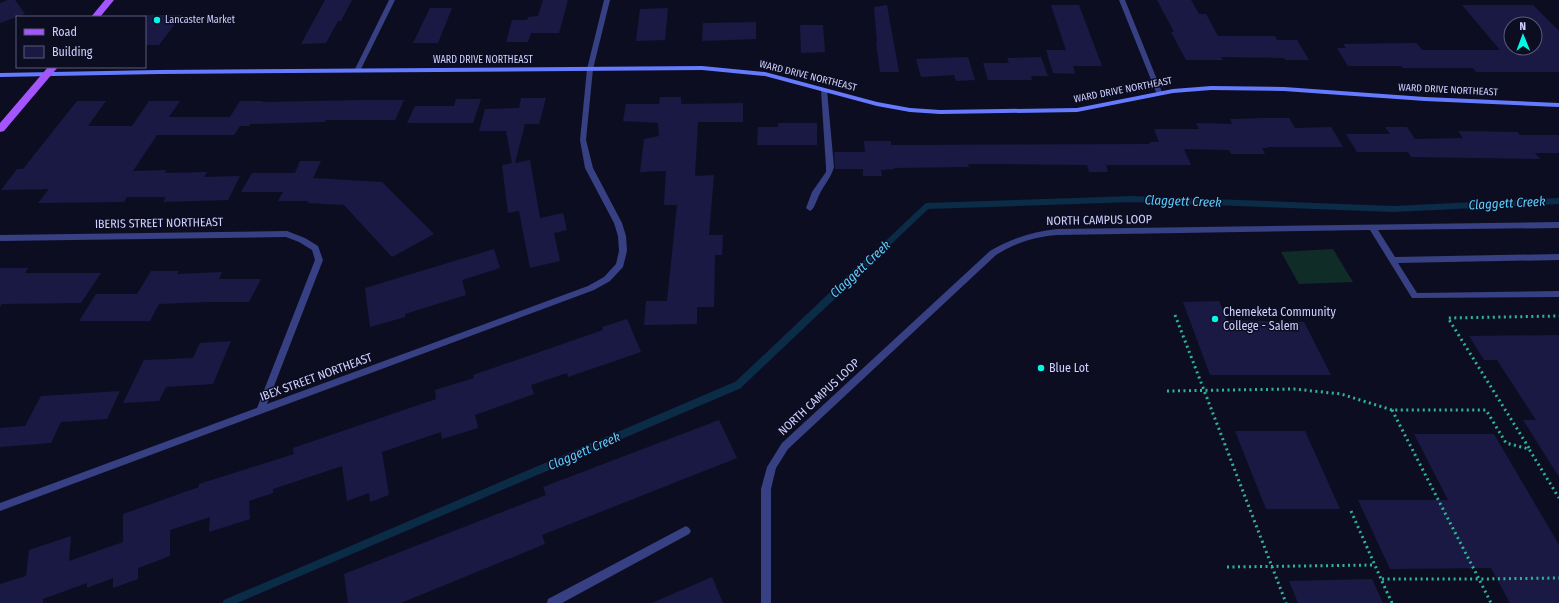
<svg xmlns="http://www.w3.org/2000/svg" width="1559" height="603" viewBox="0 0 1559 603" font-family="'Fira Sans Condensed',sans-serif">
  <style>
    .green { fill: #102c26 }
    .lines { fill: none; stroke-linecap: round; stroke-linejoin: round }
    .stream-far1 { stroke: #0b2c47; stroke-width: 6 }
    .stream { stroke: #0b2c47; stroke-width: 8 }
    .building { fill: #1a1943; fill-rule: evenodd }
    .path { stroke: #2cb596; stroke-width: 3; stroke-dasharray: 2 3.5; stroke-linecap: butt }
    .lane { fill: #374082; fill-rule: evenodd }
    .street { fill: #374082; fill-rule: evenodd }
    .secondary { fill: #657aff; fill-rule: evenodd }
    .primary { fill: #a455ff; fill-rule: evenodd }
    .poi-dot { fill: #00f9e9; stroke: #0d0d22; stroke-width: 1.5 }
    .labels { text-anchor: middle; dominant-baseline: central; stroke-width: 3; stroke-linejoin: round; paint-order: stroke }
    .far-poi-label { font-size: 10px; fill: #ced0ff; stroke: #0d0d22; text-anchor: start }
    .far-street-label { font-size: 10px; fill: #ced0ff; stroke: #0d0d22 }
    .street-label { font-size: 12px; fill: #ced0ff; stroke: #0d0d22 }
    .poi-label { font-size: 12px; fill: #ced0ff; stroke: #0d0d22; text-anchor: start }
    .water-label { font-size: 13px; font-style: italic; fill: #5cceff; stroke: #0d0d22 }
  </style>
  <rect width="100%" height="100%" fill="#0d0d22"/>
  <path class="green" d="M1333 249 1353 282 1299 284 1281 252Z"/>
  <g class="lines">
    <path class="stream-far1" d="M871 259 927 206 1132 199 1393 209 1559 201"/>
    <path class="stream" d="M227 603 738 385 872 258"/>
  </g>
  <path class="building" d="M8 0H15L25 14 0 23V3Z
    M325 0H352L341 21H338L326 43 301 44Z
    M543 0H568L559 33H531L528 42H506L512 20H527L528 17 538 16Z
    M1157 0H1191L1199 14H1206L1218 36H1275L1277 40H1297L1309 60H1286L1284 58 1221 57 1223 60H1186L1171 32H1174Z
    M887 5 899 72H880L876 43H877L874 7Z
    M1051 5H1079L1102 66H1073L1075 74 1053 73 1046 50H1066Z
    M1462 5H1533L1559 31V72H1476L1473 68H1403L1401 66H1348L1337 48H1346L1343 44 1417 43 1422 50H1500ZM1511 24H1535V48H1511Z
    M430 8H452L438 43H413Z
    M668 8 665 40 636 41 640 9Z
    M145 15H182L159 45H145Z
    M756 22V39L702 41 703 23Z
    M800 25H823L825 52 801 53Z
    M968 57 975 80 956 81 954 75 921 77 916 59Z
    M1041 57 1048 76H1031L1032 80H988L983 63H1009L1007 58Z
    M660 97H681V104L743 103V122H698L695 176 714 175 709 235H723L722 255H715L714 307H697V324L644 325 646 301H667L677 205H664L666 171 640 172 644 139 659 136 658 123 623 121 626 104H659Z
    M521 98H546L539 124H525L515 163 530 160 540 218 563 213 567 230 554 233 560 261 530 268 519 211 508 213 502 165 512 163 506 131H479L485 109 519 108Z
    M456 99H481L473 123H407L415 106H454Z
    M367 100H404L395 120H326L325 122 250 124 249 126H240L234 135H157L133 171 166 170 165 173 207 172 204 177 240 176 228 200 163 202 166 197H127L124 202 38 203 49 189 1 190 17 169H23L77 101H106L88 126H132L149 101H180L169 117H230L240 101H263L262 102Z
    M1264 118H1289L1295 128 1331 127 1343 147H1267L1268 148H1262L1265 154H1231L1229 150 1184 149 1191 165H1106L1108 172H1089L1087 165 1003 164H968L969 167 894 168V169L881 170 882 176H863V169H835L834 152H865L864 141H891V145L1150 144 1149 142H1159L1154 129H1199L1196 123 1232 124 1230 119Z
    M778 123H817V145H757L758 127H778Z
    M1385 127H1407L1415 139 1463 138 1458 131 1517 132 1520 135H1559V153H1535L1540 159 1411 157 1408 152H1357L1346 134H1390Z
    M300 161H321L313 178 382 182 434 234 392 257 344 205 307 203 309 201H278L283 192H241L252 173H295Z
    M494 249 500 268 462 280 466 295 405 314V317L370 327 365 288Z
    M0 268H28L25 273H101L81 303 2 304 0 307Z
    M151 271H179L177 274 222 272 219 279H261L249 302H208L159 304 150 321H79L96 294H137Z
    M1219 301 1227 320 1304 322 1331 375H1210L1183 302Z
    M627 319 641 352 568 377 567 373 531 385 534 394 475 415 478 428 442 439 441 432 382 452 389 495 370 502 369 493 347 501 342 466 273 489V493L249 501 250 519 209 532 210 517 170 530V556L138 568V579L113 588V578L87 588V583L43 599V603H0V584L26 576 29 550 71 536 69 561 123 542V514L199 487V484L294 454 293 448 436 399 435 390 474 378 473 375 603 330 602 327Z
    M1559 335V477L1523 420H1536L1497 360H1484L1469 336Z
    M231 341 213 384 166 387 159 401 123 403 144 360 193 358 200 343Z
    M120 391 107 419 61 422 51 443 0 447V428L25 426 41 396Z
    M719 420 737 458 542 535 545 544 401 603H348L344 574 546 495 543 487Z
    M1235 431H1305L1340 509H1266Z
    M1414 434H1494L1559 545V603H1510L1491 568 1390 569 1358 500H1448Z
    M712 577 723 603H652Z
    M1372 579 1383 603H1298L1289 581Z"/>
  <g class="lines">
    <path class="path" d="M1175 315 1286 603
      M1167 391 1294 389 1341 394 1392 410H1486L1506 443 1529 449 1559 498
      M1392 410 1479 579 1559 578
      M1529 448 1448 318 1559 316
      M1351 511 1381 579
      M1227 567 1375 565
      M1392 603 1381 579H1479L1491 603"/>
    <path class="lane" d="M824 88 827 90 834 167C831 179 821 188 817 200 815 204 814 209 810 211L806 208 812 192 826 172V167L821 90Z
      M1559 222V228L1378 230 1395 257 1559 254V260L1398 263 1417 293 1559 291V297L1412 298 1370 230 1057 235C1034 237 1015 243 996 255L788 449 776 468 771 489V603H761V489L767 467 782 443 990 251C1012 238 1032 232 1057 229Z
      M686 526 689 528 691 531 689 534 562 603H547L548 599Z"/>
    <path class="street" d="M389 0H395L360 71 359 72H355L354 71Z
      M604 0H610L593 69 586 140 593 168 622 223 626 236 627 251 623 267 610 281 594 290 0 511V503L257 408 315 260 312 250 299 242 286 237 0 241V235L287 231 305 238 318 246 323 260 267 404 588 286 604 277 616 264 619 251 618 236 614 223 585 168 580 140 587 69Z
      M1119 0H1125L1162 92 1161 93 1159 94 1156 92Z"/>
    <path class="secondary" d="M702 66 765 72 877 102 910 108 940 110 1077 108 1173 89 1211 86 1284 87 1425 97 1559 103V107L1425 101 1284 91 1211 90 1173 93 1077 112 940 114 910 112 877 106 765 76 702 70 159 74 0 77V73L159 70Z"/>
    <path class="primary" d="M105 0H114L100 17H91Z
      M48 67H58L4 131 0 132V123Z"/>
  </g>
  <g class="poi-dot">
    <circle cx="157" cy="20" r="4"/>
    <circle cx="1215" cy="319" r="4"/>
    <circle cx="1041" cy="368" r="4"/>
  </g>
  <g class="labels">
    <g class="far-poi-label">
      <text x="165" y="20">Lancaster Market</text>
    </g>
    <g class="far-street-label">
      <text x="483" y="60">WARD DRIVE NORTHEAST</text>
      <text transform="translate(808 76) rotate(14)">WARD DRIVE NORTHEAST</text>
      <text transform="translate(1123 90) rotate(-11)">WARD DRIVE NORTHEAST</text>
      <text transform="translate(1448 90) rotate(3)">WARD DRIVE NORTHEAST</text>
    </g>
    <g class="street-label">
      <text transform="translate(1099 220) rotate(-1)">NORTH CAMPUS LOOP</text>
      <text transform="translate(159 223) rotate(-1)">IBERIS STREET NORTHEAST</text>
      <text transform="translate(316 377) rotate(-20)">IBEX STREET NORTHEAST</text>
      <text transform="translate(819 397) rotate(-43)">NORTH CAMPUS LOOP</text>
    </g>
    <g class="poi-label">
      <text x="1223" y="312">Chemeketa Community<tspan x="1223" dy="14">College - Salem</tspan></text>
      <text x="1049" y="368">Blue Lot</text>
    </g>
    <g class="water-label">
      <text transform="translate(1183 201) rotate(2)">Claggett Creek</text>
      <text transform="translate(1507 203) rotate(-3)">Claggett Creek</text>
      <text transform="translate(860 269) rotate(-43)">Claggett Creek</text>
      <text transform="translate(584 451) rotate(-23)">Claggett Creek</text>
    </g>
  </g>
  <rect x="16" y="16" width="130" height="52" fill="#0d0d22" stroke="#5a5b7a"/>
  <rect x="24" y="29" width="20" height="6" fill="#a455ff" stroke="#5a5b7a"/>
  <text x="52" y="36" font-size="12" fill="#ced0ff">Road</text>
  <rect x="24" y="46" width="20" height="12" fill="#1a1943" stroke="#5a5b7a"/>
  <text x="52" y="56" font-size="12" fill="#ced0ff">Building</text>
  <g transform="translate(1523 36) rotate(359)"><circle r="19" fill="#0d0d22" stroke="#5a5b7a"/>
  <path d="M0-3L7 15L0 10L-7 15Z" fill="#00f9e9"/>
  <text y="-6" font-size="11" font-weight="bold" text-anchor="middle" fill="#ced0ff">N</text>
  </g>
</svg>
